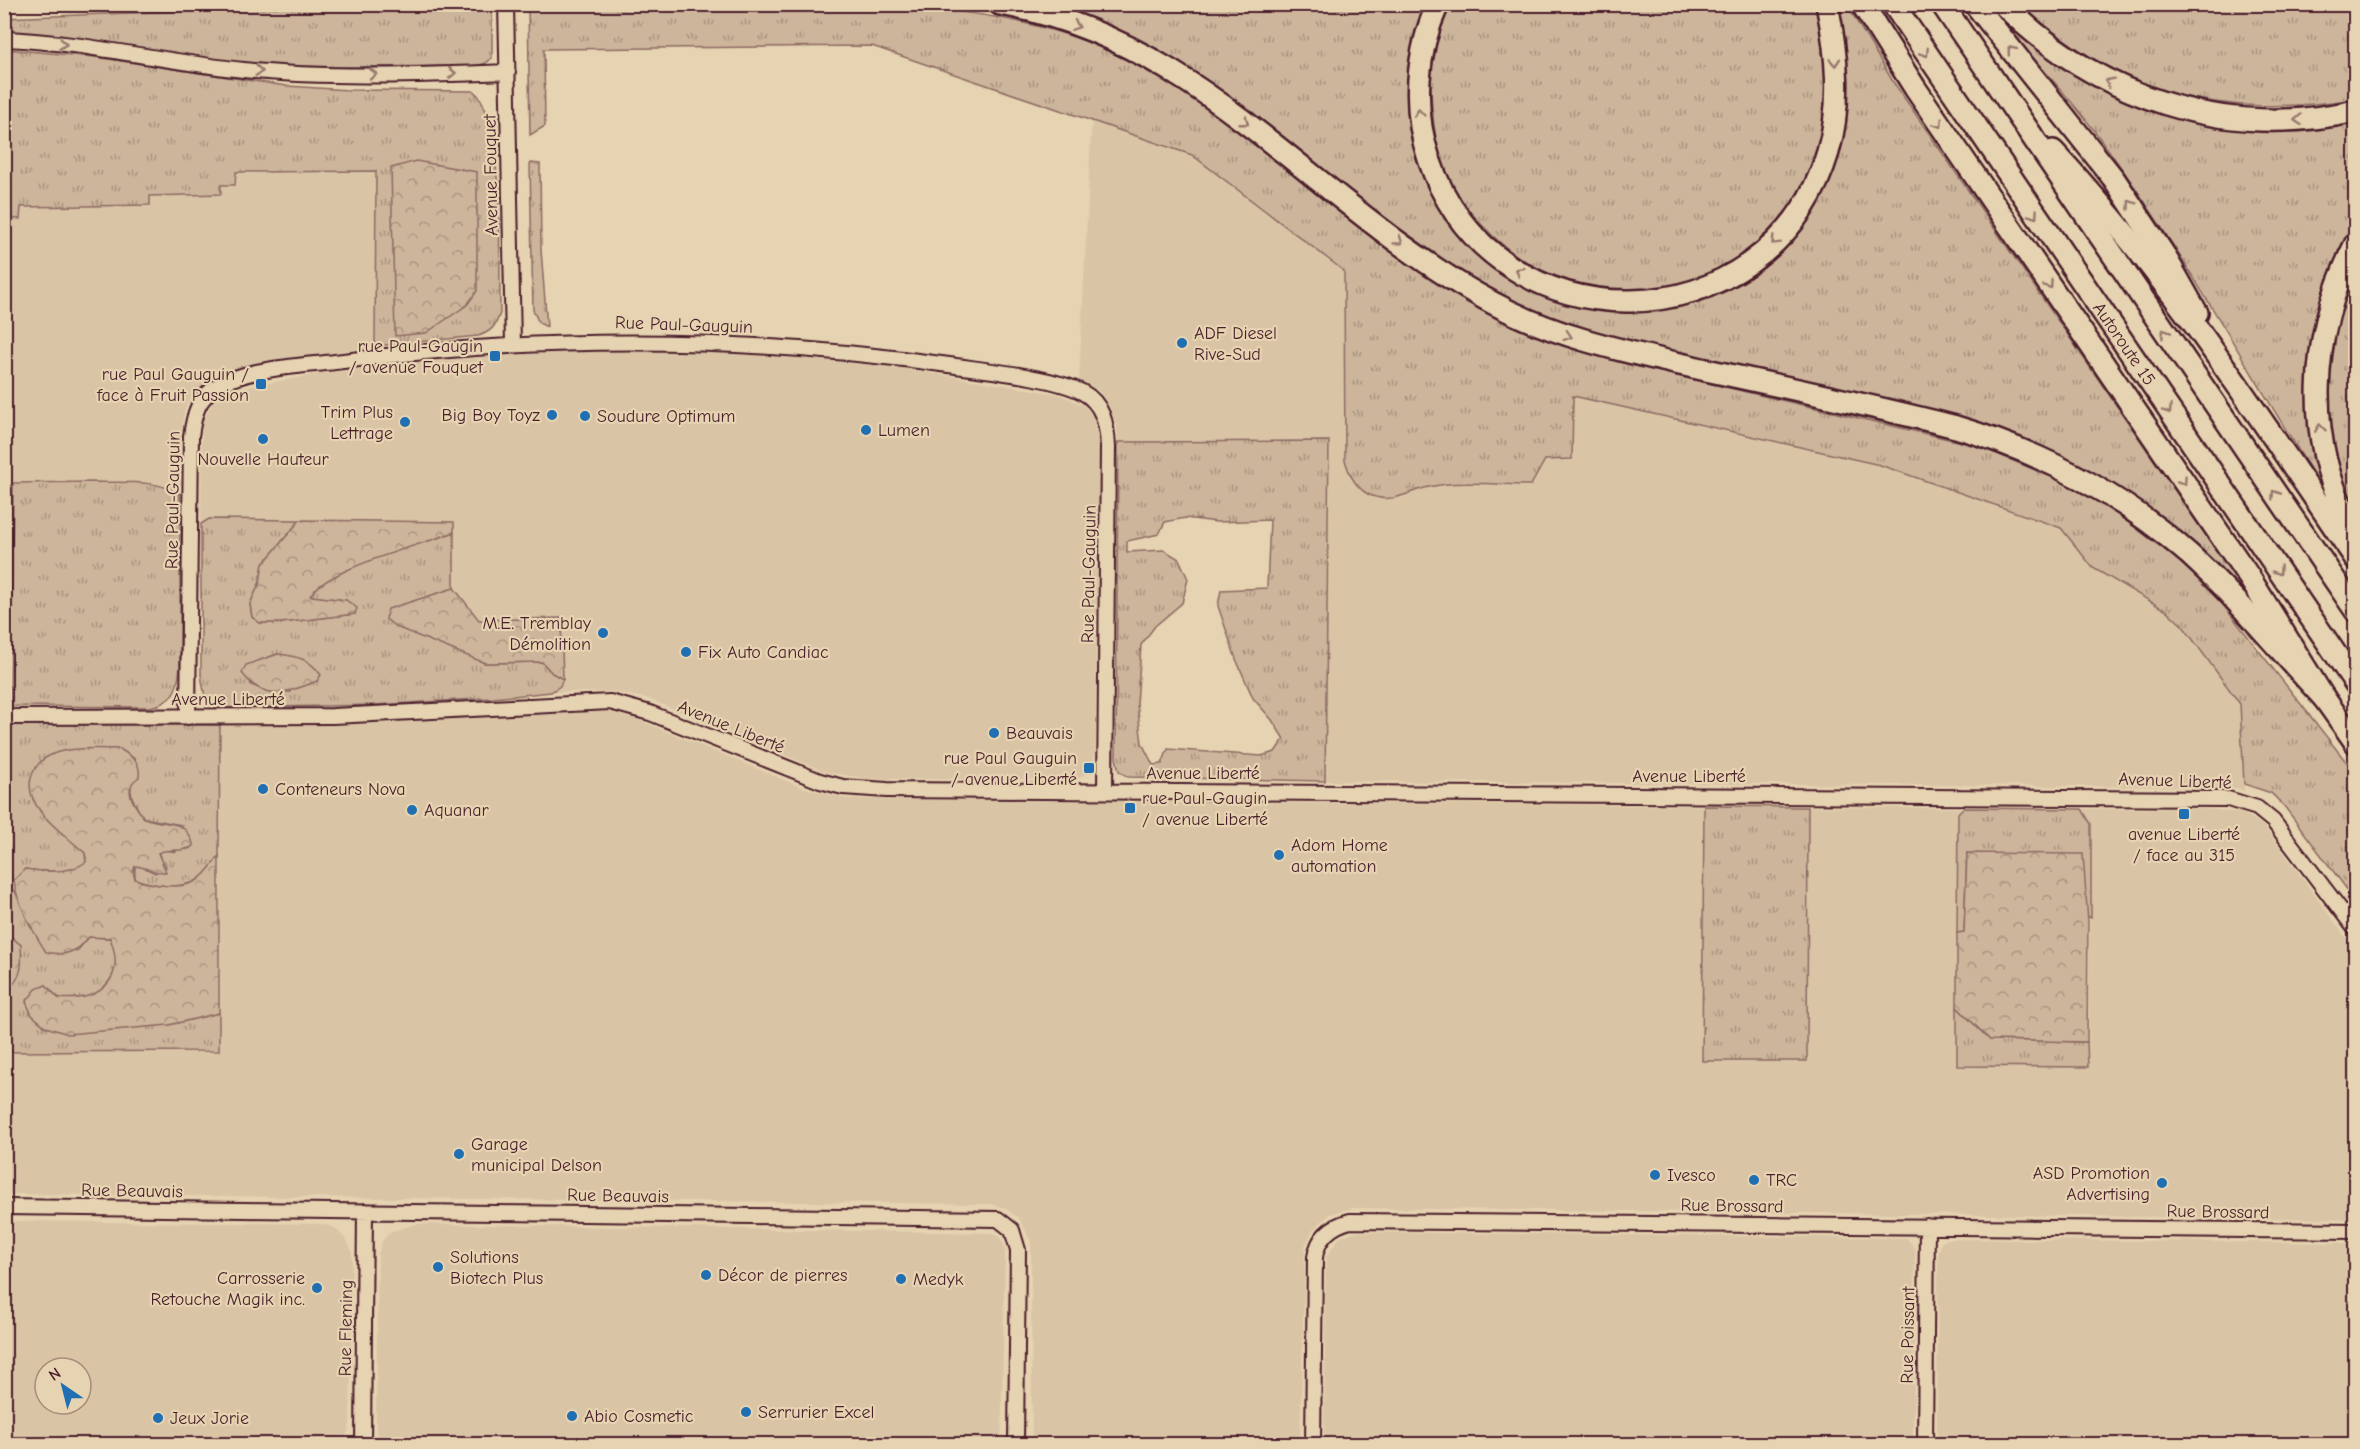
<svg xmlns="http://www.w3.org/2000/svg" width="2360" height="1449" viewBox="0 0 2360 1449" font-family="'Comic Neue',sans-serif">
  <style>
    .built { fill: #d9c4a6; fill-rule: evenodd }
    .grass { fill: url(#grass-tufts); stroke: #8c6a63; stroke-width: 1.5; fill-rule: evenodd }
    .forest { fill: url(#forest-crowns); stroke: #8c6a63; stroke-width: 1.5 }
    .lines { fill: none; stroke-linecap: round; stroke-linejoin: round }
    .minor-casing { stroke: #4a1f2b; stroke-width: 18 }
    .highway-casing { stroke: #4a1f2b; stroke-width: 26 }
    .minor { stroke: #e6d3b1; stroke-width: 14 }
    .highway { stroke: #e6d3b1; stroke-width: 21 }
    .oneway { stroke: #98796e }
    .poi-dot { fill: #1f6fb2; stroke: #e6d3b1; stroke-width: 2 }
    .labels { text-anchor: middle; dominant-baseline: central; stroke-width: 4.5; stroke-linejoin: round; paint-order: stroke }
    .street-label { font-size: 18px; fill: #4a1f2b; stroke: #e6d3b1 }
    .poi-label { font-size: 18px; fill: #4a1f2b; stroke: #e6d3b1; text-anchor: start }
  </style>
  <defs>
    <pattern id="grass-tufts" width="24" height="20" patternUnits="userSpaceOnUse" patternTransform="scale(1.5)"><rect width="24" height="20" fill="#cdb59b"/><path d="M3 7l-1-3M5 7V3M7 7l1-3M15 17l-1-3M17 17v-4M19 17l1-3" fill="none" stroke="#a8937f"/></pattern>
    <pattern id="forest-crowns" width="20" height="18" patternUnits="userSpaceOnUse" patternTransform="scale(1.5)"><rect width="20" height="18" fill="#cdb59b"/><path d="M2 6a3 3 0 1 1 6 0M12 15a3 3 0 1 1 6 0" fill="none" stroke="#a8937f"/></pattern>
  </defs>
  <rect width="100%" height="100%" fill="#e6d3b1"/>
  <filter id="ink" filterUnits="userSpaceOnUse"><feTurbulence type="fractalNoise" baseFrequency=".0167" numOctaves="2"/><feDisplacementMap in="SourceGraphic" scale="12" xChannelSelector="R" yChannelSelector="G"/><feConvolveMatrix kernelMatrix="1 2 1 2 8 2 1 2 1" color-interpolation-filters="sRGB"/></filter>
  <g filter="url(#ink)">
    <path class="built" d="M1092 119 1192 155 1344 271 1345 460 1379 498H1398L1429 487 1447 485 1545 460 1572 459V396L1880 465 1929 481 2062 528 2093 568 2167 611 2183 626 2240 704 2244 791 2237 788 2208 787 1325 781 1329 441 1118 442 1117 425 1105 399 1097 390 1079 381Z
      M377 171 375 346 237 368 206 382 193 395 185 408 182 426 180 494 170 488 13 483 10 706H5V218H20V207L149 205V196L220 194 221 185 235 172Z
      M659 350 775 355 900 368 1058 394 1085 406 1094 417 1099 442 1095 751 1092 769 1078 779H868L826 772 649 699 614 692H551L560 686 563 679 561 619 479 620 454 588 453 522 210 519 201 524 202 424 212 403 236 389 318 374 423 362 555 352Z
      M581 710 608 712 636 719 804 788 847 799 1704 806 1702 1061H1807L1808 807 1963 808 1958 813 1957 1066 2088 1067 2091 825 2082 809H2209L2242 813 2261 824 2270 834 2355 950V1219L1353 1208 1330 1214 1313 1230 1305 1246 1300 1444H1032L1031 1241 1019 1218 1003 1207 990 1204 5 1194V1052L219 1051 220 725H325Z
      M5 1221 323 1224 335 1228 348 1242 352 1253 350 1425 343 1444H5ZM45 1368H81V1404H45Z
      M416 1224 993 1233 1000 1237 1005 1248 1001 1444H384L378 1434 376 1419 378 1254 382 1242 389 1232Z
      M1353 1232 1907 1238 1915 1249 1913 1444H1324L1326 1257 1339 1238Z
      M1947 1239 2355 1243V1444H1937L1938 1256 1941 1243Z"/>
    <path class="grass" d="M492 5V58L486 63 476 66 345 67 252 65 5 33 4 18 307 6Z
      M528 5C610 5 692 5 773 5 884 5 985 3 1091 43 1134 59 1171 84 1210 108L1441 283 1485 311 1532 335 1618 362 1978 446 2068 484 2113 511 2186 566 2216 596 2355 773V900L2284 806 2271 793 2244 784 2240 704 2183 626 2167 611 2093 568 2061 528 1880 465 1573 396 1572 459 1545 460 1531 485C1499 485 1461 480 1429 487 1412 490 1398 501 1380 498 1359 495 1350 478 1345 460L1344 271 1192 155 872 46 544 49 545 126 530 135Z
      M1034 5H1426C1412 43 1413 71 1414 111 1414 123 1413 136 1415 147 1423 188 1450 226 1480 254 1578 345 1742 324 1814 210 1851 151 1855 71 1837 5H1847L1892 80 2260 614 2066 461 1588 335 1500 297 1430 254 1228 97 1179 63 1132 38 1081 17Z
      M1450 5H1814C1833 60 1834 143 1801 193 1731 301 1588 326 1493 236 1462 207 1441 175 1435 132 1428 87 1429 46 1450 5Z
      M1988 5H1994L2045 55 2086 81 2124 99 2168 115 2209 124 2355 120V229L2342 252 2311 351 2308 383 2321 475 2316 478C2244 364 2179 245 2099 137 2065 90 2023 50 1988 5Z
      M2020 5H2355V99C2217 119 2127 97 2020 5Z
      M4 49 95 57 287 86 348 90 473 91C505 111 499 273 500 313 496 326 491 332 478 336L375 346 376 171 236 172 235 185H221V194L150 196V205L21 207 20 219 5 218Z
      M530 163 540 164 541 250 547 327 539 323 533 310Z
      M2355 269V509C2315 438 2326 342 2355 269Z
      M1329 441 1325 781 1128 777 1119 771 1116 758 1118 442ZM1185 518 1217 522 1270 520 1267 588 1221 590 1218 606 1236 659 1253 698 1272 720 1284 739 1275 752 1261 756 1168 749 1162 764 1153 765 1142 743 1137 704 1141 645 1155 626 1182 603 1188 579 1179 559 1164 550 1127 552V541L1159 534 1165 522Z
      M96 482C123 483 157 479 180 494V667C178 689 173 703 150 707L10 706 13 483Z
      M209 519 300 520 263 564 260 582 250 604 252 617 260 623H281L355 614 346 600 310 596C326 568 421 545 454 532V588L389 609 484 663 542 662 552 673 563 679 560 686 551 692 493 698 374 705 217 708 205 697 201 675V524ZM278 654 291 692H269L251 685 247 665Z
      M5 724 220 725 219 856C213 864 205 876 196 881 180 890 152 885 135 879V866L143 867 155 873 166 867 158 853 165 850 176 852 182 825 144 818C126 794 130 788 135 759L120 749 78 750 33 799 42 814 85 853 86 863C70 874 45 872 25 869L15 891 31 928 77 951 89 937 110 938C112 944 116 951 116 957 118 986 86 1007 60 998 55 996 50 989 46 985L26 1001 32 1015 46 1027 169 1025 219 1013V1051L5 1052 4 988H10L21 945 5 932Z
      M1704 806 1808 807 1807 1061H1702Z
      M1963 808 2082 809 2091 824V918L1967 853 1964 933H1957L1958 813Z
      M1957 1007 1990 1040 2087 1042 2088 1067 1957 1066Z"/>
    <path class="forest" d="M416 161 477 172V291L467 305 426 333 395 336 391 168Z
      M300 520 454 522V532C422 545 326 568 310 596L346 600 357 608 355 614 281 623H260L252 617 250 604 260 582 263 564Z
      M454 588 479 620 561 618 563 679 552 673 542 662 485 663 396 627 386 619 388 609Z
      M278 654C297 656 310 659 321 675L317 681C288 693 263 702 242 673L246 665Z
      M120 749C132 757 141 762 139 777 121 789 134 804 144 818 169 827 185 817 194 846 181 854 170 847 158 853L166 872C153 873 147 867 135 866L133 872 135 879C151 885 180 890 196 881 205 876 213 864 219 856V1013L169 1025 68 1034 46 1027 32 1015 26 1002 36 989 46 985 58 998C99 1002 127 981 110 938L89 937C76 952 67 957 46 952 34 933 16 902 14 880L25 869C44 872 70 874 86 862L85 853C71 840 53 828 41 812 34 803 28 790 31 778 41 742 91 749 120 749Z
      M1967 853 2083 854 2088 922 2087 1042 1990 1040 1957 1007V933L1964 932Z
      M5 932 21 945C22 963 23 975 10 988H5Z"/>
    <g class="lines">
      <g class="minor-casing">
        <path id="minor" d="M506 4 513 344
          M4 39C85 42 164 62 244 70 331 79 420 75 508 72
          M4 717 333 716 610 702 650 713 820 781 843 787 887 790 2228 799 2257 808 2273 821 2356 930
          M188 717 191 436C194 414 198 397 218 386 247 368 301 366 335 362 540 335 744 336 949 365 982 370 1054 377 1082 392 1103 403 1107 425 1108 447L1105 790
          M4 1207 998 1219 1012 1230 1018 1250 1016 1444
          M363 1444 365 1211
          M1313 1444 1315 1257C1318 1237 1331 1226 1350 1221L2356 1231
          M1925 1444 1927 1226"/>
      </g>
      <g class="highway-casing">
        <g id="highway">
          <path d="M1000 4C1204 39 1320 211 1493 303 1559 339 1633 353 1706 370 1790 388 1873 406 1956 427 2043 453 2122 495 2190 555 2238 599 2280 651 2324 698"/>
          <path d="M1438 4C1416 52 1412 109 1429 159 1493 351 1770 348 1828 152 1842 104 1837 53 1827 4"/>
          <path d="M1862 4 1915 88 2249 577 2324 698 2356 743"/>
          <path id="s1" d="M1893 4 2356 684"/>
          <path d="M1942 4 2356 611"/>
          <path d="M1975 4 2114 179 2163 253 2197 313"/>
          <path d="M2003 4C2097 98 2225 140 2356 111"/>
          <path d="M2053 151C2168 274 2261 420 2356 559"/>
          <path d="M2356 243C2309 335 2302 443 2356 534"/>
        </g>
      </g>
      <use href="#minor" class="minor"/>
      <use href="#highway" class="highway"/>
    </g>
    <defs><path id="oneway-chevron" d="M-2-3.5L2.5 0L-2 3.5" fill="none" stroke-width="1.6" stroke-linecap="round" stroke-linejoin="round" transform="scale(1.5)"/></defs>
    <g class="oneway">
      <use href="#oneway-chevron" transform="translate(1076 26) rotate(19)"/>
      <use href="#oneway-chevron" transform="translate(63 44) rotate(6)"/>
      <use href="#oneway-chevron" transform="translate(2011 50) rotate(-129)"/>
      <use href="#oneway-chevron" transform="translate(1925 53) rotate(57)"/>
      <use href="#oneway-chevron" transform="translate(1835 62) rotate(86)"/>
      <use href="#oneway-chevron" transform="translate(259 71) rotate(5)"/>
      <use href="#oneway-chevron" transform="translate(452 73) rotate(-1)"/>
      <use href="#oneway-chevron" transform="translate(373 74) rotate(-1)"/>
      <use href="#oneway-chevron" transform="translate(2109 82) rotate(-153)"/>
      <use href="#oneway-chevron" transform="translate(1419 113) rotate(-95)"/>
      <use href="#oneway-chevron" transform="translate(2298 120) rotate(177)"/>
      <use href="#oneway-chevron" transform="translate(1245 122) rotate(38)"/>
      <use href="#oneway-chevron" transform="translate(1939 124) rotate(56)"/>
      <use href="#oneway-chevron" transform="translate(2131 204) rotate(-125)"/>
      <use href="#oneway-chevron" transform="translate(2034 215) rotate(56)"/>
      <use href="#oneway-chevron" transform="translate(1399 241) rotate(36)"/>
      <use href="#oneway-chevron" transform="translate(1775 241) rotate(135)"/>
      <use href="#oneway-chevron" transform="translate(1519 271) rotate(-149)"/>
      <use href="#oneway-chevron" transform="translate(2049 285) rotate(56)"/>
      <use href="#oneway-chevron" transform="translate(2165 333) rotate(-124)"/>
      <use href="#oneway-chevron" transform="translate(1568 336) rotate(18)"/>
      <use href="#oneway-chevron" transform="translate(2168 410) rotate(56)"/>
      <use href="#oneway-chevron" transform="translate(2320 428) rotate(-97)"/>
      <use href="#oneway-chevron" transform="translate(2183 481) rotate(56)"/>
      <use href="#oneway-chevron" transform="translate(2275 494) rotate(-124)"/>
      <use href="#oneway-chevron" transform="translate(2278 571) rotate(56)"/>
    </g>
  </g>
  <g class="poi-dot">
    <circle cx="1182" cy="343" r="6"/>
    <rect x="489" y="350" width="12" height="12" rx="3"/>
    <rect x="255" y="378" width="12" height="12" rx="3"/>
    <circle cx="552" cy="415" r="6"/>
    <circle cx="585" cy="416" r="6"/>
    <circle cx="405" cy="422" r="6"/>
    <circle cx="866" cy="430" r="6"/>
    <circle cx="263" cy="439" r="6"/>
    <circle cx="603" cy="633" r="6"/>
    <circle cx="686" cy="652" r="6"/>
    <circle cx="994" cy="733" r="6"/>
    <rect x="1083" y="762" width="12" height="12" rx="3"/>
    <circle cx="263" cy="789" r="6"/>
    <rect x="1124" y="802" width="12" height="12" rx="3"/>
    <circle cx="412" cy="810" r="6"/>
    <rect x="2178" y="808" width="12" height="12" rx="3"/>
    <circle cx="1279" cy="855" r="6"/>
    <circle cx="459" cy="1154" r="6"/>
    <circle cx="1655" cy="1175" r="6"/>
    <circle cx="1754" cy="1180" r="6"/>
    <circle cx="2162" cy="1183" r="6"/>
    <circle cx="438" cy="1267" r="6"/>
    <circle cx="706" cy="1275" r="6"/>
    <circle cx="901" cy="1279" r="6"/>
    <circle cx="317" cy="1288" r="6"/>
    <circle cx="746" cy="1412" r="6"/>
    <circle cx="572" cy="1416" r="6"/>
    <circle cx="158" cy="1418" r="6"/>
  </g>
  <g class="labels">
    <g class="street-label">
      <text transform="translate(491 175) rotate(-91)">Avenue Fouquet</text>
      <text transform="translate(684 325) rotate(2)">Rue Paul-Gauguin</text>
      <text stroke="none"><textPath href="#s1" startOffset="411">Autoroute 15</textPath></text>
      <text transform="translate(173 500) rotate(-89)">Rue Paul-Gauguin</text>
      <text transform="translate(1089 574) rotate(-89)">Rue Paul-Gauguin</text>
      <text x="228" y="699">Avenue Liberté</text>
      <text transform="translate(731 727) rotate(22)">Avenue Liberté</text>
      <text x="1203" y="773">Avenue Liberté</text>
      <text x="1689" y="776">Avenue Liberté</text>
      <text transform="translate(2175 781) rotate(2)">Avenue Liberté</text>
      <text transform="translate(132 1191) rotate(1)">Rue Beauvais</text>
      <text transform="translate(618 1196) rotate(1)">Rue Beauvais</text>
      <text transform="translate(1732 1206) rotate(1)">Rue Brossard</text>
      <text transform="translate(2218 1212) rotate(1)">Rue Brossard</text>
      <text transform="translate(346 1328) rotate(-89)">Rue Fleming</text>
      <text transform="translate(1908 1335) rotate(-89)">Rue Poissant</text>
    </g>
    <g class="poi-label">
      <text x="1194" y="333">ADF Diesel<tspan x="1194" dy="21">Rive-Sud</tspan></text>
      <text x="483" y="346" text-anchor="end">rue Paul-Gaugin<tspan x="483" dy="21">/ avenue Fouquet</tspan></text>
      <text x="249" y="374" text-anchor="end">rue Paul Gauguin /<tspan x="249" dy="21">face à Fruit Passion</tspan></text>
      <text x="393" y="412" text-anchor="end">Trim Plus<tspan x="393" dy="21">Lettrage</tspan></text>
      <text x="540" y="415" text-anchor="end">Big Boy Toyz</text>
      <text x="597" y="416">Soudure Optimum</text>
      <text x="878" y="430">Lumen</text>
      <text x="263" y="459" text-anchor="middle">Nouvelle Hauteur</text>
      <text x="591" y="623" text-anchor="end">M.E. Tremblay<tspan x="591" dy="21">Démolition</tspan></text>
      <text x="698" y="652">Fix Auto Candiac</text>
      <text x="1006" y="733">Beauvais</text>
      <text x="1077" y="758" text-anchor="end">rue Paul Gauguin<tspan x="1077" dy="21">/ avenue Liberté</tspan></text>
      <text x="275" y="789">Conteneurs Nova</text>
      <text x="1142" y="798">rue Paul-Gaugin<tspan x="1142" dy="21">/ avenue Liberté</tspan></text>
      <text x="424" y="810">Aquanar</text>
      <text x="2184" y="834" text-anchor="middle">avenue Liberté<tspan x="2184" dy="21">/ face au 315</tspan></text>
      <text x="1291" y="845">Adom Home<tspan x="1291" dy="21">automation</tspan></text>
      <text x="471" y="1144">Garage<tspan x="471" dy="21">municipal Delson</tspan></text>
      <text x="2150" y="1173" text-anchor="end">ASD Promotion<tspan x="2150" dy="21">Advertising</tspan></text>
      <text x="1667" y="1175">Ivesco</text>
      <text x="1766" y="1180">TRC</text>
      <text x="450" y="1257">Solutions<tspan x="450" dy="21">Biotech Plus</tspan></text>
      <text x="718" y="1275">Décor de pierres</text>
      <text x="305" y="1278" text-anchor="end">Carrosserie<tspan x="305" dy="21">Retouche Magik inc.</tspan></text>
      <text x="913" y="1279">Medyk</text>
      <text x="758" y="1412">Serrurier Excel</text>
      <text x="584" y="1416">Abio Cosmetic</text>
      <text x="170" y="1418">Jeux Jorie</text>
    </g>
  </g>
  <rect width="2360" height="1449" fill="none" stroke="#e6d3b1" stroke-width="24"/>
  <rect x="12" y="12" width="2336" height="1425" fill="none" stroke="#4a1f2b" stroke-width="2" filter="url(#ink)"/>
  <g transform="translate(63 1386) rotate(325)"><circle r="28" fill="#e6d3b1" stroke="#a88b7b" stroke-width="1.5"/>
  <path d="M0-4.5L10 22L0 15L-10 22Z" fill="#1f6fb2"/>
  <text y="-9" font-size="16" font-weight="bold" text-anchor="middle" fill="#4a1f2b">N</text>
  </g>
</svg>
